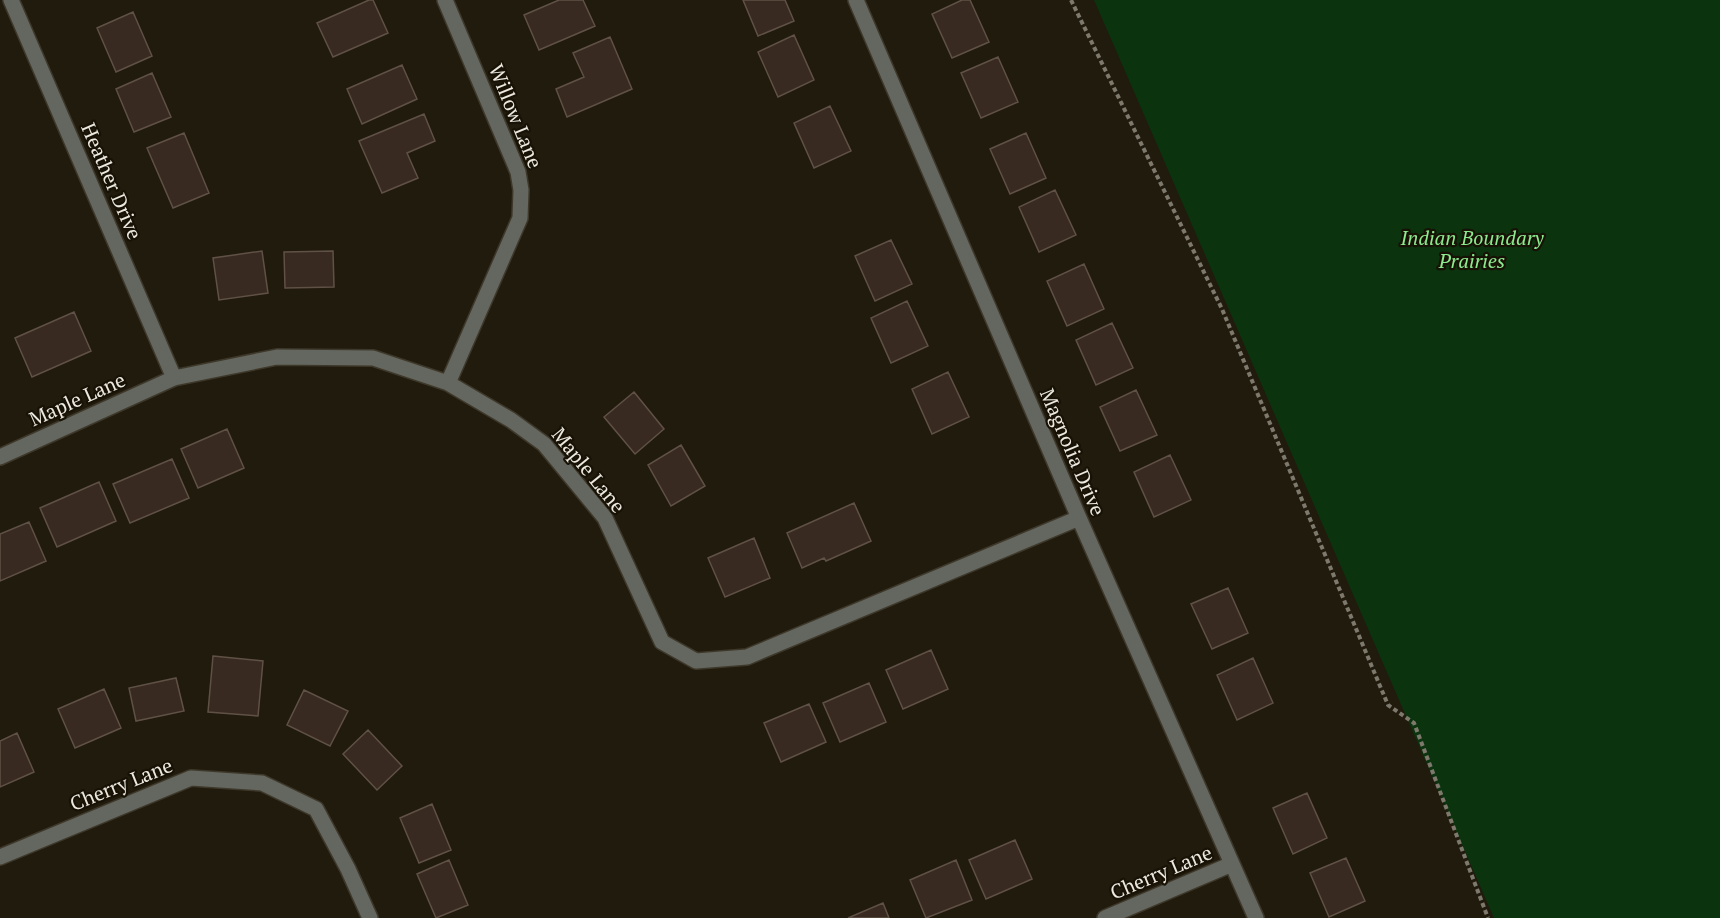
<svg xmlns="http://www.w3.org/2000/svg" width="1720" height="918" viewBox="0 0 1720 918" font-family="'PT Serif',serif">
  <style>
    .green { fill: #0a330e }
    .building { fill: #382a20; stroke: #605146; stroke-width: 1.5 }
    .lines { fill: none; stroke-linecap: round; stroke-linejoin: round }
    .street-casing { stroke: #3e382b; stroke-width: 18 }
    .path { stroke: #7e796d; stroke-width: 4; stroke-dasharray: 4.5 3; stroke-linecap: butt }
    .street { stroke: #64675f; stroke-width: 15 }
    .labels { text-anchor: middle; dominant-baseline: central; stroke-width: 4.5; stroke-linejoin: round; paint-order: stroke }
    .street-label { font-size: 20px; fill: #ede9e0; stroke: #171205 }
    .park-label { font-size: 20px; font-style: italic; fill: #8ceb8f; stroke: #171205 }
  </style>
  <rect width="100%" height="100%" fill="#211b0d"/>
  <path class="green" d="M1094 0H1720V918H1494Z"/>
  <path class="building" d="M369 0H373L388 33 333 57 317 23Z
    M559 0H583L595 26 539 50 524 15Z
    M743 0H785L794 21 758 36Z
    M962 0H970L989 42 952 58 932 14Z
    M133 12 152 56 116 72 97 28Z
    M794 35 814 80 778 97 758 52Z
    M610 37 632 89 567 117 556 89 584 77 573 53Z
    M998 57 1018 102 981 118 961 73Z
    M402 65 417 99 362 124 347 89Z
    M152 73 171 117 134 132 116 89Z
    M830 106 851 151 814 168 794 123Z
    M424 114 435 141 407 153 418 178 382 193 359 141Z
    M184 133 209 193 173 208 147 148Z
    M1026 133 1046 178 1010 194 990 149Z
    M1055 190 1076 235 1039 252 1019 207Z
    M891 240 912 284 875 301 855 256Z
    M262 251 268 293 219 300 213 258Z
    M333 251 334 287 285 288 284 252Z
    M1084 264 1104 309 1067 326 1047 281Z
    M907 301 928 346 891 363 871 318Z
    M74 312 91 351 32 377 15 338Z
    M1112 323 1133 368 1096 385 1076 340Z
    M948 372 969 417 932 434 912 389Z
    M1136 390 1157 435 1120 451 1100 407Z
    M634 392 664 429 635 454 604 417Z
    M227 429 244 468 198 488 181 449Z
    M681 445 705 486 671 506 648 465Z
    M1170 455 1191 500 1154 517 1134 472Z
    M172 459 189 498 130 523 113 484Z
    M99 482 116 521 57 547 40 508Z
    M854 503 871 541 826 561 824 558 802 568 787 533Z
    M29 522 46 561 0 581V534Z
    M754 538 770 578 725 597 708 558Z
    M1228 588 1248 633 1212 649 1191 604Z
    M931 650 948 689 903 709 886 670Z
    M213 656 263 661 258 716 208 712Z
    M1253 658 1273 703 1237 720 1217 675Z
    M176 678 184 711 136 721 129 688Z
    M869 683 886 722 840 742 823 703Z
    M104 689 121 728 75 748 58 709Z
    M304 690 348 711 330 746 287 725Z
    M809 704 826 742 781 762 764 723Z
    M368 730 402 766 377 790 343 754Z
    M17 733 34 772 0 787V741Z
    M1307 793 1327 838 1293 854 1273 808Z
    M432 804 451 850 419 863 400 818Z
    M1015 840 1032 879 986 899 969 860Z
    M1346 858 1365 901 1329 917 1310 873Z
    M449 860 468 905 436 918 417 874Z
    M956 860 972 900 926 918 910 880Z
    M883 903 889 918H848Z"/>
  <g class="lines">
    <g class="street-casing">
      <path id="street" d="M11 0 174 378
        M445 0 518 172 521 190 520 218 448 383
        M856 0 1079 518 1256 918
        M0 457 174 378 277 357 373 358 448 383 511 420 544 444 605 518 662 642 696 661 747 657 1079 518
        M0 857 191 778 262 783 316 809 348 869 370 918
        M1105 918 1232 864"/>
    </g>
    <path class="path" d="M1071 0 1222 309 1388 705 1414 723 1488 918"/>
    <use href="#street" class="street"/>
  </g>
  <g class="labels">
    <g class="street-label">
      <text transform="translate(516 116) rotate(68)">Willow Lane</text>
      <text transform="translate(112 181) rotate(67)">Heather Drive</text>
      <text transform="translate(77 399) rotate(-24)">Maple Lane</text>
      <text transform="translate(1073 452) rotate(67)">Magnolia Drive</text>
      <text transform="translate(589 470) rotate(51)">Maple Lane</text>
      <text transform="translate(121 784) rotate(-22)">Cherry Lane</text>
      <text transform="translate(1161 872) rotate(-23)">Cherry Lane</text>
    </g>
    <g class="park-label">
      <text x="1472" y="237">Indian Boundary<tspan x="1472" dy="23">Prairies</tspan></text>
    </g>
  </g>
</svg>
